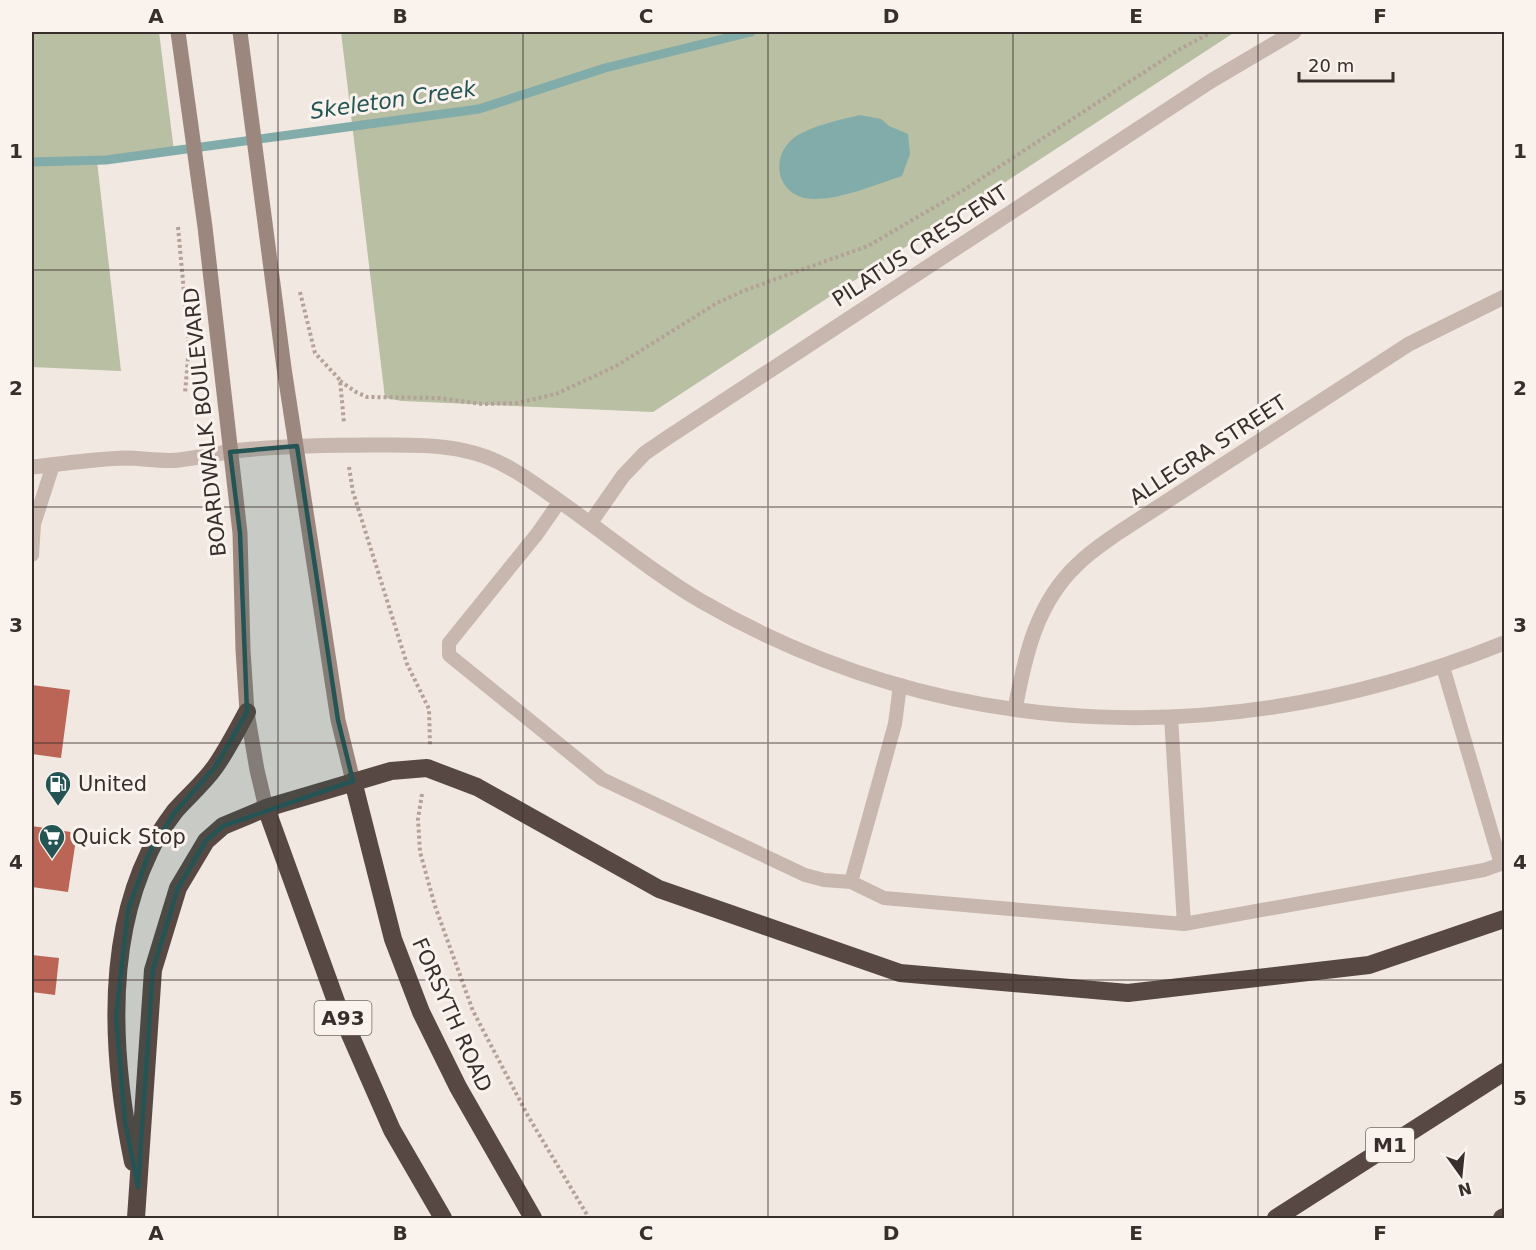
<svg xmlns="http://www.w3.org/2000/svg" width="1536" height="1250" viewBox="0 0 1536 1250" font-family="'DejaVu Sans',sans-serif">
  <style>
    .green { fill: #b8bfa2 }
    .water { fill: #82aca9 }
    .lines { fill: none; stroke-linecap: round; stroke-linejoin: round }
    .stream { stroke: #82aca9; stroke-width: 9 }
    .building { fill: #ba6556 }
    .path { stroke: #b4a198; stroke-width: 4; stroke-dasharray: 3 3; stroke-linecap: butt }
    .lane { stroke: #c8b7ae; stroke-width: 14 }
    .street { stroke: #c8b7ae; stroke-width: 15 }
    .secondary { stroke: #9c877f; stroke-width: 15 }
    .highway { stroke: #584843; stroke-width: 18 }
    .marked { fill: #245554; fill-opacity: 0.2; stroke: #245554; stroke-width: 4.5; stroke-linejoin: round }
    .grid { fill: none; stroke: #382e2b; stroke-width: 1.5; stroke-opacity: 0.55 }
    .labels { text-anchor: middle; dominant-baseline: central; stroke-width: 6; stroke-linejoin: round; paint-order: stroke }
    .shield { fill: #f9f2ed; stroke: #726965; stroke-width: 1.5 }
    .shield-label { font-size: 20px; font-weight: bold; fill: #382e2b }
    .street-label { font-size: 21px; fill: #382e2b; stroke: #f9f2ed }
    .poi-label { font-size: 21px; fill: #382e2b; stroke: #f9f2ed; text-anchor: start }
    .water-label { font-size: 22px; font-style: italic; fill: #245554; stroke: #f9f2ed }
    .neatline { fill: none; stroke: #382e2b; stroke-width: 2 }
    .grid-label { font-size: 20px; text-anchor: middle; font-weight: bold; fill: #382e2b }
  </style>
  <rect width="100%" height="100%" fill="#f1e8e1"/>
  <path class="green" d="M32 32H159L174 151 97 161 121 371 32 367Z
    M341 32H1235L653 412 402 401 385 398Z"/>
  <path class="water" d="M860 115 881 119 889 126 908 134 910 154 902 176C874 185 843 199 813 199 777 198 768 157 795 137 813 125 840 120 860 115Z"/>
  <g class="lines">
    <path class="stream" d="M32 162 106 160 479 109 605 68 751 32"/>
  </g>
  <path class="building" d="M32 685 70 690 61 758 32 754Z
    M32 826 77 833 68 892 32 887Z
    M32 955 59 958 55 995 32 992Z"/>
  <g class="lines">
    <path class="path" d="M178 227 189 347 185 393
      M300 292 315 353 340 380 344 423
      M340 381 356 392 367 397 438 398 482 404 517 403 556 394 616 366 717 303 748 289 868 246 962 191 1178 50 1212 32
      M349 467 353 492 407 664 429 709 430 745
      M422 794 418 819 420 852 435 906 473 1011 528 1116 589 1218"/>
    <path class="lane" d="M560 501 537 534 449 643V655L602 779 805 875 824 880 851 882 884 898 1184 924 1484 870 1501 864
      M32 555 34 524 53 465
      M1443 667 1501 864 1504 862
      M1171 717 1184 924
      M851 882 895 724 900 685"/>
    <path class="street" d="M32 467C62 464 94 459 125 458 143 458 161 462 179 460 197 458 215 454 233 451 280 446 326 445 373 445 404 445 436 444 466 451 500 458 527 478 555 498 604 532 650 571 701 601 954 747 1238 750 1504 643
      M591 522 623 476 645 453 667 438 1211 81 1294 32
      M1015 709C1025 656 1036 603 1078 564 1090 552 1104 543 1118 533L1409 344 1504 297"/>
    <path class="secondary" d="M178 32 205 227 240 533 243 650 247 712 257 770 266 808
      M240 32 284 368 338 720 353 781"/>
    <path class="highway" d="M353 781 393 939 421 1012 458 1087 533 1218
      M266 808 338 1007 392 1130 443 1218
      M133 1162C113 1065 104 946 149 853 155 839 166 823 175 811 188 796 204 783 215 767 227 750 237 730 247 712
      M136 1218 153 970 178 888 206 841 223 826 266 808 391 771 427 768 477 787 659 889 900 973 1128 993 1369 965 1504 919
      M1276 1218 1504 1072
      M1502 1218 1504 1217"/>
  </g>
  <path class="marked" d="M297 446 338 720 353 781 223 826 206 841 178 888 153 970 138 1187 125 1122 116 1017 128 909 149 853 174 813 215 767 247 712 240 533 230 452Z"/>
  <path class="grid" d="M278 32V1218M523 32V1218M768 32V1218M1013 32V1218M1258 32V1218M32 270H1504M32 507H1504M32 743H1504M32 980H1504"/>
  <defs>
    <g id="fuel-pin" transform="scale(1.35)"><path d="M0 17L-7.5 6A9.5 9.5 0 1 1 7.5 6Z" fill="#245554" stroke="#f9f2ed"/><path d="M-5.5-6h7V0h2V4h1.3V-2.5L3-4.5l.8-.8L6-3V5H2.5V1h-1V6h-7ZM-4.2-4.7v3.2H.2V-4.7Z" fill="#fff"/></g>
    <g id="supermarket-pin" transform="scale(1.35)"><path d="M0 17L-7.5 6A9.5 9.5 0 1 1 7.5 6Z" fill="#245554" stroke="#f9f2ed"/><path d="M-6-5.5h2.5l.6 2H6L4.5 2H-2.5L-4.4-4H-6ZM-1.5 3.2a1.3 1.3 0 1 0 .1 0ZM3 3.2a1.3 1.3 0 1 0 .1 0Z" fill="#fff"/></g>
  </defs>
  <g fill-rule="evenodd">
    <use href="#fuel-pin" x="58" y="784"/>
    <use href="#supermarket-pin" x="52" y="837"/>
  </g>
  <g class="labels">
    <g class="shield">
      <rect x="314.5" y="1001" width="57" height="34" rx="4.5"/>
      <rect x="1366" y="1128" width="48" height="34" rx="4.5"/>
    </g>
    <g class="shield-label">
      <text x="343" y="1018">A93</text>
      <text x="1390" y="1145">M1</text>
    </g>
    <g class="street-label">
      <text transform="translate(920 246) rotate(-33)">PILATUS CRESCENT</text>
      <text transform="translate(205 422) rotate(-96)">BOARDWALK BOULEVARD</text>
      <text transform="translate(1208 450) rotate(-33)">ALLEGRA STREET</text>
      <text transform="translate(452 1015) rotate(66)">FORSYTH ROAD</text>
    </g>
    <g class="poi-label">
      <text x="78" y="784">United</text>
      <text x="72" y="837">Quick Stop</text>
    </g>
    <g class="water-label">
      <text transform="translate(393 100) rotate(-8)">Skeleton Creek</text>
    </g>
  </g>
  <rect width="1536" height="1250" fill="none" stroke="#f9f2ed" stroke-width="66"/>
  <g transform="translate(1461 1175) rotate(165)" stroke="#f9f2ed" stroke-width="4.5" paint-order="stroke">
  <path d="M0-4.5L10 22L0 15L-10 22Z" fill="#382e2b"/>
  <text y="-9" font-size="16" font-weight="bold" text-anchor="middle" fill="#382e2b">N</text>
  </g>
  <path d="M1299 72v9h94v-9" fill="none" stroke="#382e2b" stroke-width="3"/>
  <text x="1308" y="72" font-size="18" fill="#382e2b" stroke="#f9f2ed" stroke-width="4.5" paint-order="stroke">20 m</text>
  <rect x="33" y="33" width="1470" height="1184" class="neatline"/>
  <g class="grid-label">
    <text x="156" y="23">A</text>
    <text x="400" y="23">B</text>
    <text x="646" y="23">C</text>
    <text x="891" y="23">D</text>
    <text x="1136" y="23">E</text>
    <text x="1380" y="23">F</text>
    <text x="16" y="158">1</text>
    <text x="1520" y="158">1</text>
    <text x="16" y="395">2</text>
    <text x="1520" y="395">2</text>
    <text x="16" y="632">3</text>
    <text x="1520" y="632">3</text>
    <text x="16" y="869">4</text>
    <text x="1520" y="869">4</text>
    <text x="16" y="1105">5</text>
    <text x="1520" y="1105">5</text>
    <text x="156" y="1240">A</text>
    <text x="400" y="1240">B</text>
    <text x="646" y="1240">C</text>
    <text x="891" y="1240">D</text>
    <text x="1136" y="1240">E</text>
    <text x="1380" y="1240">F</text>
  </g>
</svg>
